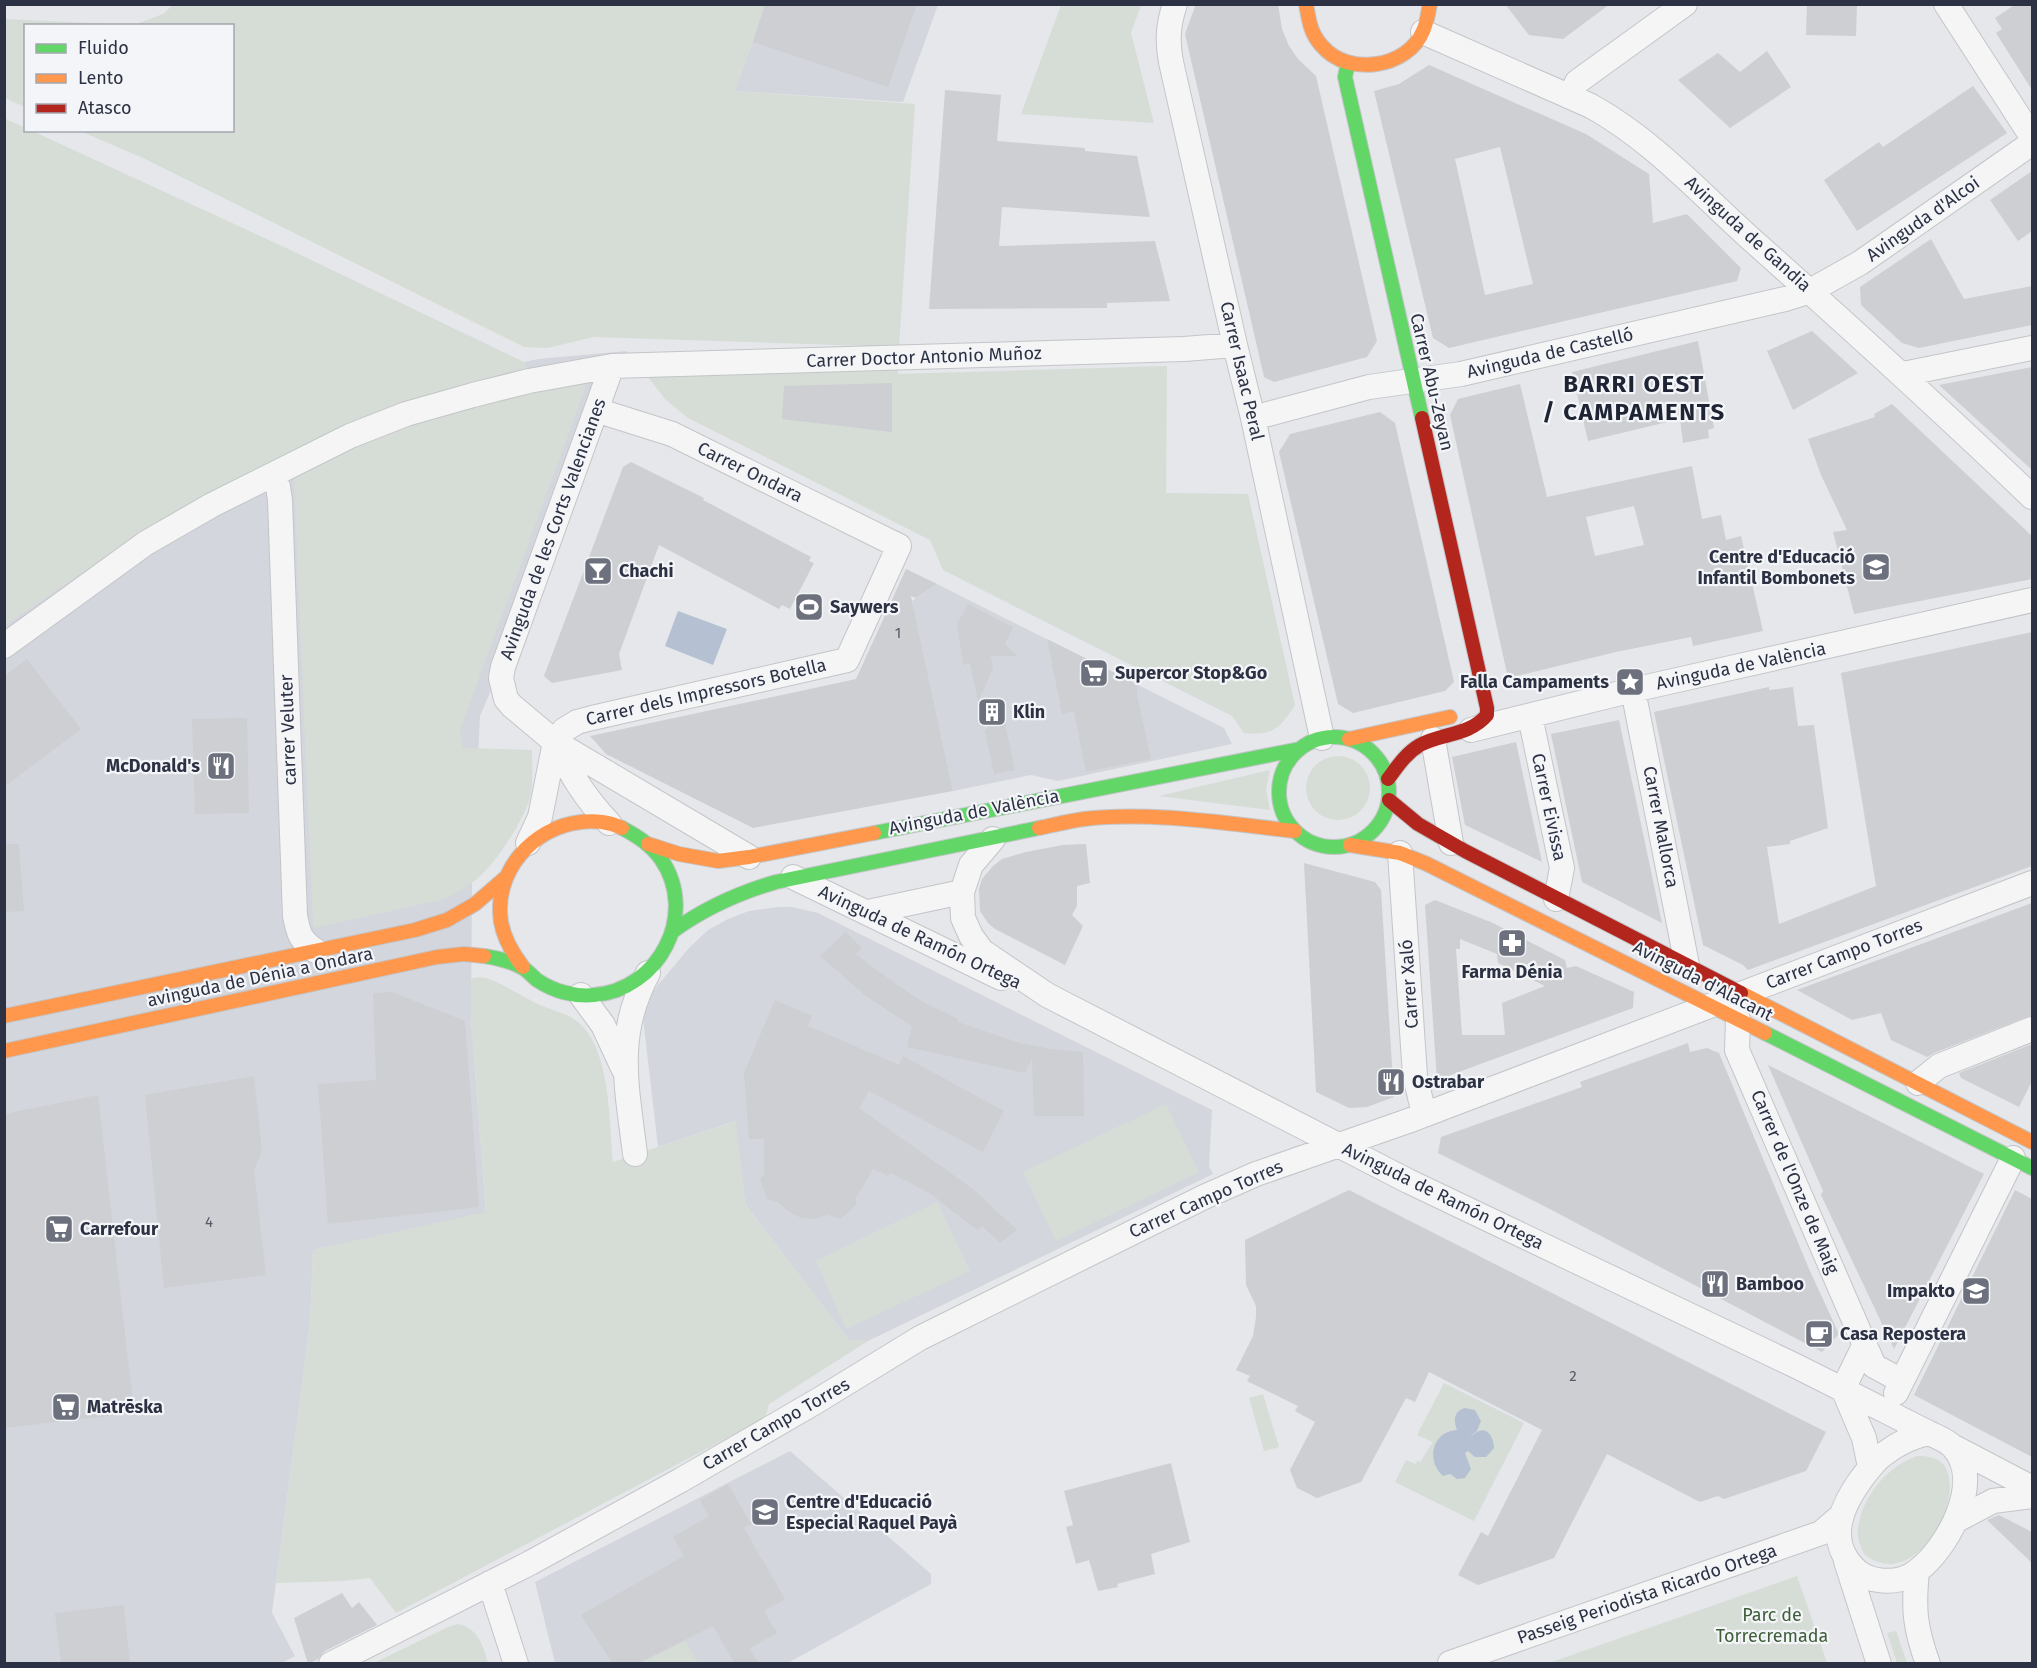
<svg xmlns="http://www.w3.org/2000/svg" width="2037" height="1668" viewBox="0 0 2037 1668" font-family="'Fira Sans',sans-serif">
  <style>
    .built { fill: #d4d6dd }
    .green { fill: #d5ddd6 }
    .water { fill: #b5c1d3 }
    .building { fill: #cdcfd2; fill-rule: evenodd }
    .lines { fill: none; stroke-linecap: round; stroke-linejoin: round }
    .street-casing { stroke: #c3c5c8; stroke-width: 26 }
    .fast-casing { stroke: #c3c5c8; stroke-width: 16 }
    .slow-casing { stroke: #c3c5c8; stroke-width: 16 }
    .jam-casing { stroke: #c3c5c8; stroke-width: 16 }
    .street { stroke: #f5f5f6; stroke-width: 24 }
    .fast { stroke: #63d668; stroke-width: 14 }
    .slow { stroke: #ff974d; stroke-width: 14 }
    .jam { stroke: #b3261e; stroke-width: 14 }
    .labels { text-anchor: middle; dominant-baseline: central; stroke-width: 4.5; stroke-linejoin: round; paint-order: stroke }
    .number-label { font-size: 15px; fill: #555a68 }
    .street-label { font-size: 18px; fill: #2c3243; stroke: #f4f5f8 }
    .poi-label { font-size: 18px; font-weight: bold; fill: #2c3243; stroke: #f4f5f8; text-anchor: start }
    .park-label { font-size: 18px; fill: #3e5e3a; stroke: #f4f5f8 }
    .district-label { font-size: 24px; font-weight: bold; letter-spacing: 1.5px; fill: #1e2434; stroke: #f4f5f8 }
  </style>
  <rect width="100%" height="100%" fill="#e5e7ea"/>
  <path class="built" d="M765 5H938L903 102 735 91Z
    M627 351 599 434 480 716 472 878 471 1019 486 1213 313 1250 310 1323 272 1613 295 1656 280 1664H5V625L92 566 184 511 530 372 524 362 538 359Z
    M937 584 1224 728 1232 744 1058 781 1031 775 953 791 912 601Z
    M778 907H792L818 913 1212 1110 1209 1166 1213 1174 868 1341 849 1340 745 1204 735 1121 658 1147 643 1018 647 998 689 948 708 930 728 919 749 911Z
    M790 1451 931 1574V1584L786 1664 555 1663 535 1582Z"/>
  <path class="green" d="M174 4 765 5 735 91 915 104 899 347 594 337 547 348 524 347 143 158 80 131 232 130V26H26L25 107 5 98 4 19 134 25 163 14Z
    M1061 5H1141L1131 33 1154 123 1021 114Z
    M4 118 25 128 26 130 32 131 284 247 524 362 530 372 184 511 92 566 5 625Z
    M898 365V374L1167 366 1166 493 1248 494 1295 705C1280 728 1273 736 1244 733L1232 716 943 570 930 540 688 418 665 399 644 372Z
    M584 382 585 389 460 730 463 748 532 750C532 764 533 778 531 792 528 816 495 864 477 879 467 887 456 893 445 899L313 928 294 479 296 472 399 426 500 398Z
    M1306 788a32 32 0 1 1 64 0a32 32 0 1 1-64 0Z
    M1270 770 1266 789 1270 810 1159 796Z
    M471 978C475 978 480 977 485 978 496 980 522 996 534 1002 548 1010 567 1012 579 1023 611 1051 609 1122 613 1162L736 1121 745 1204 849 1340 868 1341 769 1404 765 1418 396 1613 370 1578 342 1581 276 1583 310 1323 313 1250 486 1212 471 1019Z
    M1166 1104 1199 1172 1056 1241 1023 1172Z
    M937 1202 970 1271 846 1329 816 1261Z
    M1444 1383 1524 1423 1474 1521 1395 1482 1406 1460 1416 1464 1417 1461 1420 1462 1433 1442 1417 1435Z
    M1263 1394 1279 1447 1264 1451 1249 1398Z
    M1917 1456C1926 1456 1937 1457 1943 1464 1969 1498 1914 1595 1864 1554 1861 1547 1857 1540 1858 1531 1860 1499 1887 1466 1917 1456Z
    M1797 1576 1827 1663H1549Z
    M458 1624C479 1629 483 1645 488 1663H374L448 1627Z
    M1896 1631 1907 1663H1897L1887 1633Z
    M685 1641 698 1663 637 1664Z"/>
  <path class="water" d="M678 611 727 629 713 665 665 646Z
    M1465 1408 1475 1410 1481 1421 1477 1431 1470 1436C1473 1435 1476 1432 1479 1431 1489 1427 1494 1440 1494 1448L1486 1457H1475L1468 1451 1465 1453 1471 1469 1465 1478 1457 1479 1450 1474 1443 1476C1425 1460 1433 1431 1457 1430 1453 1420 1454 1411 1465 1408Z"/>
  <path class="building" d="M765 4H917L888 87 753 42Z
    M1196 4H1278L1282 29 1289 46 1298 59 1316 76 1377 341 1367 357 1274 382 1264 377 1185 34Z
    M1505 4H1610L1563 39 1529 35Z
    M1807 4H1857L1856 36 1806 35Z
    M2016 4H2032V90L1996 33 2002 29 1995 18Z
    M1767 51 1791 87 1730 128 1678 80 1718 53 1740 72Z
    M1429 65 1586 134 1649 174 1653 223 1687 214 1741 268 1737 281 1449 348 1433 338 1374 91 1399 84ZM1500 147 1533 284 1485 295 1455 159Z
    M1973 86 2007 133 1857 231 1824 180 1879 142 1883 147Z
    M945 90 1001 95 997 141 1085 148V151L1137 156 1150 217 1002 207 999 246 1155 241 1170 301 1107 303V308L929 309Z
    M2032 171V231L2018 241 1990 200Z
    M1931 239 1964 299 2032 286V325L1919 348 1902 343 1861 305 1860 287Z
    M1812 331 1858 373 1793 410 1767 351Z
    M1698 341 1714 428 1708 430 1709 438 1683 443 1680 419 1588 441 1572 372Z
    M2032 367V470L1939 385Z
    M892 383V432L782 419 784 386Z
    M1520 384 1547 497 1692 466 1702 519 1721 515 1726 540 1741 536 1763 631 1693 646 1691 637 1616 652 1508 678 1450 415 1458 399ZM1634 506 1644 545 1595 556 1586 517Z
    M1892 404 2032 536V579L1854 614 1833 532 1847 530 1821 475 1808 439 1875 417 1874 414Z
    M1380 412 1395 423 1454 682 1445 691 1353 713 1338 704 1279 452 1290 434Z
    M631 462 704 498 703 500 811 557 809 561 814 563 790 609 782 605 779 609 659 545 619 654 622 670 552 683 544 676 623 467Z
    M906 569 937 584 916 598 911 596 953 791 753 828 606 754 590 736 856 679Z
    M968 604 1013 627 1005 644 1018 656H991L993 669 978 701 970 663 963 665 957 624Z
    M2032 632V866L1748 970 1743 965 1703 945 1654 712 1769 687V690L1793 687 1798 726 1814 725 1828 828 1790 841V844L1767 847 1779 924 1876 886 1841 673Z
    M1047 639 1137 684V695L1151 759 1086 772 1074 711 1062 714Z
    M27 659 81 729 4 787V676Z
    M1002 709 1015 770 994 774 985 731Z
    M247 718 249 813 195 814 192 719Z
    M1619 720 1627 758 1662 923 1582 882 1551 734Z
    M1516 742 1529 803 1542 862 1465 825 1452 757Z
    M4 844H19L24 911 6 912Z
    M1086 844 1090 883 1077 886V906L1072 915 1083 926 1065 965 995 929 988 923 980 911 979 889 982 879 993 866 1002 859 1026 852 1063 845Z
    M1304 863 1375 882 1381 890 1394 1097 1367 1107 1349 1108 1316 1092Z
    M1435 900 1493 923 1565 960 1567 968 1576 966 1634 992 1633 1008 1437 1080 1425 905ZM1460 939 1497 954 1498 963 1545 986 1502 1003 1505 1035H1462L1456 949H1460Z
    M2032 903V1015L1934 1053 1927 1057 1891 1040 1881 1013 1852 1020 1797 990Z
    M846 932 862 948 856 954 875 969 921 1001 958 1019V1022L1020 1043 1051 1049 1083 1052 1084 1116H1034L1032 1059 1025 1073 907 1047 912 1026 867 997 820 956Z
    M392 992 465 1021 479 1207 328 1224 318 1084 376 1080 373 993Z
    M775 1000 812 1016 808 1026 899 1065 903 1056 1004 1111 983 1152 869 1091 859 1108 973 1189 1017 1230 1000 1243 982 1226 977 1230 932 1195 909 1182 890 1173 888 1176 873 1169 856 1198V1205L841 1219 828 1215 813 1219 801 1218 788 1211 778 1202 767 1199 760 1179 764 1174V1139H749L744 1073Z
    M1688 1043 1690 1052 1707 1048 1719 1053 1809 1269 1839 1334 1822 1352 1542 1205 1438 1153 1441 1137 1582 1087 1580 1082Z
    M2032 1044V1081L2019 1107 1961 1078 1959 1073Z
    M1768 1065 1984 1174 1894 1349 1821 1195 1823 1191Z
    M254 1076 262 1151 254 1170 266 1275 164 1288 145 1095Z
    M98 1095 134 1413 4 1428V1114Z
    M1349 1190 1826 1432 1806 1471 1724 1499 1718 1496 1700 1502 1607 1454 1554 1558 1478 1585 1458 1575 1481 1532 1488 1536 1542 1430 1429 1372 1415 1402 1406 1398 1361 1482 1317 1498 1297 1488 1290 1470 1315 1422 1295 1411 1298 1406 1247 1381 1250 1376 1236 1370 1253 1336 1256 1317V1306L1246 1285 1245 1240Z
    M2015 1190 2032 1199V1457L1914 1395Z
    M1171 1463 1190 1542 1151 1554 1155 1574 1117 1584 1118 1587 1098 1591 1089 1560 1076 1564 1066 1527 1073 1525 1064 1491Z
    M728 1484 751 1524 744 1528 785 1599 764 1611 777 1633 750 1648 759 1664H735L713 1626 637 1664H613L581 1615 684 1556 673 1537 709 1516 700 1500Z
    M1999 1515 2032 1532V1563L1987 1520Z
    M342 1593 352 1608 359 1602 377 1625 325 1651 318 1659 308 1664 294 1618Z
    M124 1605 130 1664H61L55 1613Z"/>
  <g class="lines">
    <g class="street-casing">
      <path id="street" d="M1175 4C1168 25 1167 41 1171 62L1235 345 1253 418 1322 738
        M1946 4 2032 137
        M1423 32 1591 106C1656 142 1705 199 1761 248 1853 330 1943 412 2032 497
        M1570 96 1577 82 1685 4
        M612 366 503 667 501 678 506 699 512 706 555 742 749 857
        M1903 374 2032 348
        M1253 418 1369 387 1461 374 1785 299 1810 291 1860 263 2032 143
        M273 475 278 487 280 500 295 916C299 935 300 940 316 951
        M4 646 146 543 212 505 350 436 406 414 473 395 529 381 612 366 1184 349 1235 345
        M1633 690 1687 965
        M1530 716 1562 868 1556 899
        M1471 730 1633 690 2032 600
        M1433 739 1451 843
        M555 742C571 774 584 797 609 823
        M993 839 971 865 962 892 963 918 971 936 982 951 1047 995 1408 1181 1798 1367 1929 1433
        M528 843 540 817 555 742 564 730 577 722 592 718 847 660 899 546 672 434 596 410
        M1400 853 1415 1076 1424 1114
        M793 877 1001 978
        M868 912 962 892
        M581 995 603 1025 623 1068
        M1738 1019 1737 1050 1874 1366 1902 1381
        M1918 1083 1939 1066 2032 1029
        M635 1154C627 1087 614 1036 648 973
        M1843 1389 1864 1438 1870 1467
        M1843 1389 1865 1344
        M1896 1393 2013 1158
        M1929 1433C1937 1437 1948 1441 1953 1447 1985 1481 1947 1549 1917 1571 1906 1580 1891 1582 1878 1580 1864 1578 1856 1572 1848 1561 1828 1534 1845 1501 1862 1478 1869 1469 1875 1460 1884 1454 1897 1444 1913 1436 1929 1433Z
        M1952 1446 2032 1488
        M1957 1520 1993 1501 2032 1496
        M1846 1561 1879 1664
        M1917 1572C1913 1609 1915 1628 1928 1664
        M490 1583 516 1664
        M1450 1663 1821 1533 1841 1516
        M331 1664 530 1563 681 1480 817 1401 920 1338 1204 1197 1256 1174 1408 1121 2032 883"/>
    </g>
    <g class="fast-casing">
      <path id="fast" d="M1348 63 1345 77 1422 418
        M1279 792a55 55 0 1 1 110 0a55 55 0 1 1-110 0Z
        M874 833 1300 749
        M673 931C705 908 738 893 776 882L1039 828
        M484 956C497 958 511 961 523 968 528 971 532 976 537 980 553 991 574 997 594 995 659 990 699 914 661 859 650 844 637 836 622 828
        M1765 1033 2032 1168"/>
    </g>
    <g class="slow-casing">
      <path id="slow" d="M1306 4C1309 20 1310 33 1322 46 1348 77 1408 68 1423 31 1427 23 1428 13 1430 4
        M1349 739 1450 717
        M1039 828C1054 825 1069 821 1084 819 1150 811 1229 824 1295 831
        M648 844 679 854 718 861 749 857 874 833
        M1350 845 1400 853 1427 864 1765 1033
        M523 967C513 954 504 939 501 922 493 872 533 827 581 822 594 820 610 822 622 828
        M1741 993 2032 1142
        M4 1016 415 930 447 920 475 904 505 878
        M4 1051 437 957 464 954 484 956"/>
    </g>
    <g class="jam-casing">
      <path id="jam" d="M1388 779C1397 767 1406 753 1420 745 1442 733 1469 736 1487 715V708L1422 418
        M1389 800 1418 824 1465 851 1741 993"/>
    </g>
    <use href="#street" class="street"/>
    <use href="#fast" class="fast"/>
    <use href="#slow" class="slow"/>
    <use href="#jam" class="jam"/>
  </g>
  <defs>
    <g id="school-square" transform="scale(1.5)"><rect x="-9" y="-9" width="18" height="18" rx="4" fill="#6d717d" stroke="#f4f5f8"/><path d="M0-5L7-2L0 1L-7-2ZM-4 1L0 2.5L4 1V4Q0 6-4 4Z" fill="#fff"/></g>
    <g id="bar-square" transform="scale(1.5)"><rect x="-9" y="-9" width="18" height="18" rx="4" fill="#6d717d" stroke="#f4f5f8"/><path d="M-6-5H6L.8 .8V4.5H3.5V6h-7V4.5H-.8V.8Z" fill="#fff"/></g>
    <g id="stadium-square" transform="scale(1.5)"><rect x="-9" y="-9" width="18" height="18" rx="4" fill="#6d717d" stroke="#f4f5f8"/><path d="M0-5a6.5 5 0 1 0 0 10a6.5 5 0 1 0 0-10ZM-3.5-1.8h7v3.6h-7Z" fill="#fff"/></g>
    <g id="supermarket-square" transform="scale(1.5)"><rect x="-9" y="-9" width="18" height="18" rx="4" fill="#6d717d" stroke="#f4f5f8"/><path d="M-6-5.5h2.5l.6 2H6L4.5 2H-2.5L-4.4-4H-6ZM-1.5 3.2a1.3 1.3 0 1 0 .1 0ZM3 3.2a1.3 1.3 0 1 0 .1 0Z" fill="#fff"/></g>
    <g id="sight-square" transform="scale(1.5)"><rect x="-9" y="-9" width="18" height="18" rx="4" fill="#6d717d" stroke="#f4f5f8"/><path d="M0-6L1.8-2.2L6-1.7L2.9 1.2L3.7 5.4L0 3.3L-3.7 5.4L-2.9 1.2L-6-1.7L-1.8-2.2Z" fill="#fff"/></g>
    <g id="building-square" transform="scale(1.5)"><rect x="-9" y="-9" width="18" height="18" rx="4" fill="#6d717d" stroke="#f4f5f8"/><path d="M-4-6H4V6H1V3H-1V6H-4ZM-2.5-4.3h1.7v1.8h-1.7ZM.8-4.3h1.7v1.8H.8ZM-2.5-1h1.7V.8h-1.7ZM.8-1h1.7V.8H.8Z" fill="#fff"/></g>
    <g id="restaurant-square" transform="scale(1.5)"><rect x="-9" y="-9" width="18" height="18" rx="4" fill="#6d717d" stroke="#f4f5f8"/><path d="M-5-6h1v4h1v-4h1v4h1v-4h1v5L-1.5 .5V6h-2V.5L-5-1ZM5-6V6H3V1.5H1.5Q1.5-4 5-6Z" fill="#fff"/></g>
    <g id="pharmacy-square" transform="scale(1.5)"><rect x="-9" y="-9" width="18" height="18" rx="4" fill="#6d717d" stroke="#f4f5f8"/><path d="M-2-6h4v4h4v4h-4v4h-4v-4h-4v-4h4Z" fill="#fff"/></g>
    <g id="cafe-square" transform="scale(1.5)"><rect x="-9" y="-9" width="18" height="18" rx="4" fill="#6d717d" stroke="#f4f5f8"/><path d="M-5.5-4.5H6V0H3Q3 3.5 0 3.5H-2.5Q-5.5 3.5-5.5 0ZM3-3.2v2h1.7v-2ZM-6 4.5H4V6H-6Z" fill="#fff"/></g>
  </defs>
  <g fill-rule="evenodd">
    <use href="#school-square" x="1876" y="567"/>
    <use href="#bar-square" x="598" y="571"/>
    <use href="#stadium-square" x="809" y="607"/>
    <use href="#supermarket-square" x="1094" y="673"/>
    <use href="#sight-square" x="1630" y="682"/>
    <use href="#building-square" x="992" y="712"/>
    <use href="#restaurant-square" x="221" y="766"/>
    <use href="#pharmacy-square" x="1512" y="943"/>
    <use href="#restaurant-square" x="1391" y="1082"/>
    <use href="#supermarket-square" x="59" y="1229"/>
    <use href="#restaurant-square" x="1715" y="1284"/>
    <use href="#school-square" x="1976" y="1291"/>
    <use href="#cafe-square" x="1819" y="1334"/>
    <use href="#supermarket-square" x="66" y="1407"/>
    <use href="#school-square" x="765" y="1512"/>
  </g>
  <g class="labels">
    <g class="number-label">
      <text x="898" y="633">1</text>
      <text x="209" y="1222">4</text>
      <text x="1573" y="1376">2</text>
    </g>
    <g class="street-label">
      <text transform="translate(1923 219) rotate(-35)">Avinguda d'Alcoi</text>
      <text transform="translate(1748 234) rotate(42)">Avinguda de Gandia</text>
      <text transform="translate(1550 353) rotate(-13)">Avinguda de Castelló</text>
      <text transform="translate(924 357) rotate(-2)">Carrer Doctor Antonio Muñoz</text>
      <text transform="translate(1242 371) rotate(77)">Carrer Isaac Peral</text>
      <text transform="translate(1432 382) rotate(77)">Carrer Abu-Zeyan</text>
      <text transform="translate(750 472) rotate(26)">Carrer Ondara</text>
      <text transform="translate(553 529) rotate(-70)">Avinguda de les Corts Valencianes</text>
      <text transform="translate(1741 666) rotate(-12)">Avinguda de València</text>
      <text transform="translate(706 692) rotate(-13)">Carrer dels Impressors Botella</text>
      <text transform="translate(288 730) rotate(-92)">carrer Veluter</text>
      <text transform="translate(1549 807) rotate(78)">Carrer Eivissa</text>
      <text transform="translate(974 812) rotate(-11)">Avinguda de València</text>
      <text transform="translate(1661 827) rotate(79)">Carrer Mallorca</text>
      <text transform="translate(920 937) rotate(25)">Avinguda de Ramón Ortega</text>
      <text transform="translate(1844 954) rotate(-21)">Carrer Campo Torres</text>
      <text transform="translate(260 977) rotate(-12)">avinguda de Dénia a Ondara</text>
      <text transform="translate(1703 981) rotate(27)">Avinguda d'Alacant</text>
      <text transform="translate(1409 984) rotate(-94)">Carrer Xaló</text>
      <text transform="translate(1795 1182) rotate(67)">Carrer de l'Onze de Maig</text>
      <text transform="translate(1443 1196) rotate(26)">Avinguda de Ramón Ortega</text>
      <text transform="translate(1206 1199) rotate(-24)">Carrer Campo Torres</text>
      <text transform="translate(776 1424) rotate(-30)">Carrer Campo Torres</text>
      <text transform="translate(1647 1594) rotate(-19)">Passeig Periodista Ricardo Ortega</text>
    </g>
    <g class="poi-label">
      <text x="1855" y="557" text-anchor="end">Centre d'Educació<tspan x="1855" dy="21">Infantil Bombonets</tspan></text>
      <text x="619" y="571">Chachi</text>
      <text x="830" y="607">Saywers</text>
      <text x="1115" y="673">Supercor Stop&amp;Go</text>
      <text x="1609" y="682" text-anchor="end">Falla Campaments</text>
      <text x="1013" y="712">Klin</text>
      <text x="200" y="766" text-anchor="end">McDonald's</text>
      <text x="1512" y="972" text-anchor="middle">Farma Dénia</text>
      <text x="1412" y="1082">Ostrabar</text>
      <text x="80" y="1229">Carrefour</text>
      <text x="1736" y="1284">Bamboo</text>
      <text x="1955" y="1291" text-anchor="end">Impakto</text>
      <text x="1840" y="1334">Casa Repostera</text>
      <text x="87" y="1407">Matrēska</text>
      <text x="786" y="1502">Centre d'Educació<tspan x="786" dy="21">Especial Raquel Payà</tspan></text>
    </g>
    <g class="park-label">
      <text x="1772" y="1615">Parc de<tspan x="1772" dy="21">Torrecremada</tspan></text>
    </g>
    <g class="district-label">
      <text x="1634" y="384">BARRI OEST<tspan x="1634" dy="28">/ CAMPAMENTS</tspan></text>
    </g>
  </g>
  <rect width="2037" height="1668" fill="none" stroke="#2c3243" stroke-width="12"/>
  <rect x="24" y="24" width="210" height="108" fill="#f4f5f8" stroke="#a4a7b0" stroke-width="1.5"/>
  <rect x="36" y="44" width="30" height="9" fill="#63d668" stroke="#a4a7b0" stroke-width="1.5"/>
  <text x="78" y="54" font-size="18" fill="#2c3243">Fluido</text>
  <rect x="36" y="74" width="30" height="9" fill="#ff974d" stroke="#a4a7b0" stroke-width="1.5"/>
  <text x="78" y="84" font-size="18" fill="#2c3243">Lento</text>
  <rect x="36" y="104" width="30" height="9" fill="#b3261e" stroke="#a4a7b0" stroke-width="1.5"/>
  <text x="78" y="114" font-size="18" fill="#2c3243">Atasco</text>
</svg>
